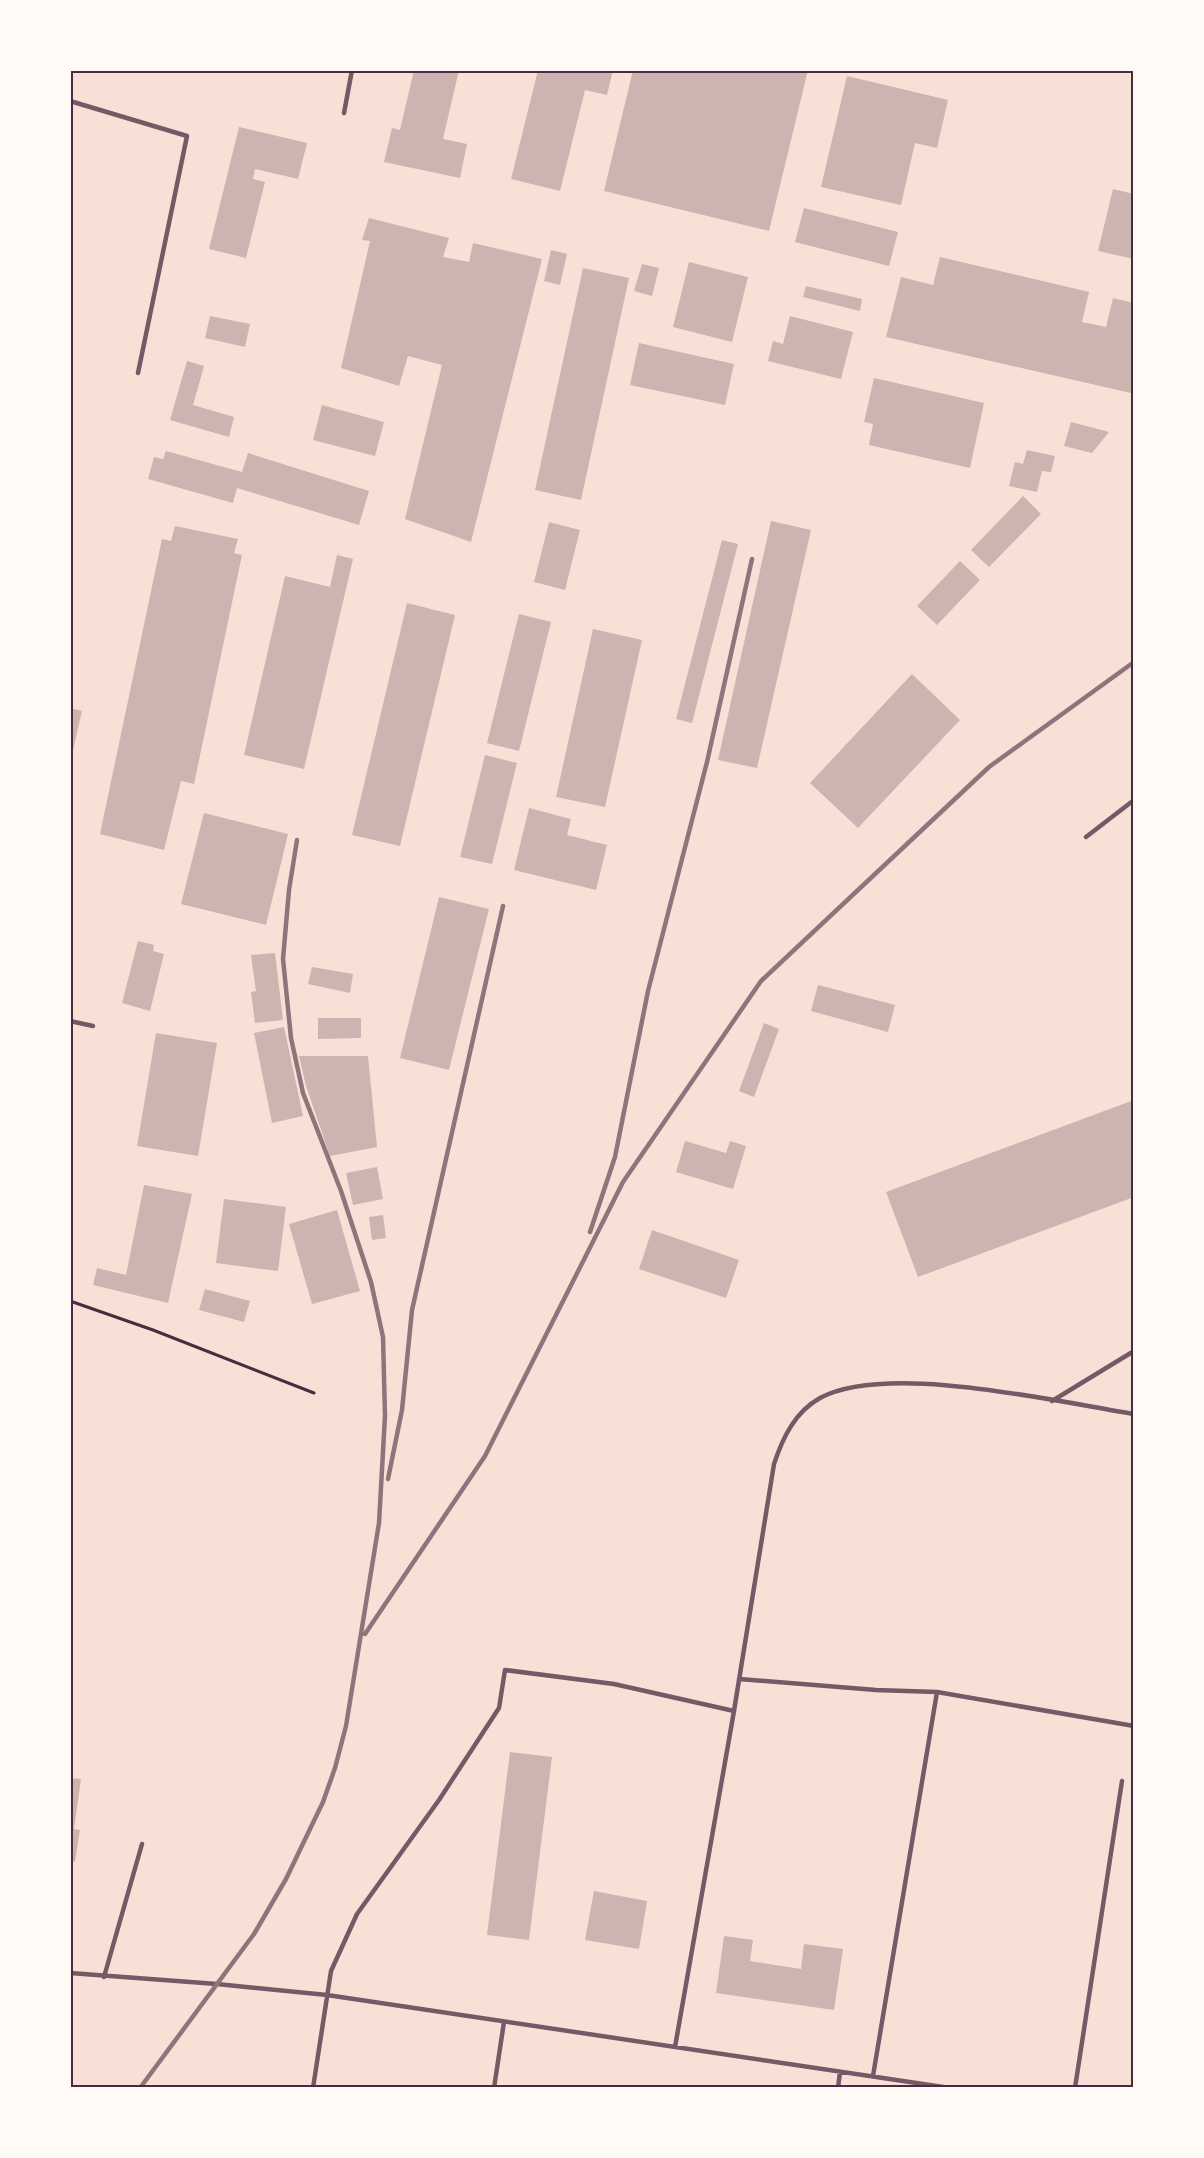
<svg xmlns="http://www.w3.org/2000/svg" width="1204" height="2158" viewBox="0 0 1204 2158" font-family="Literata,serif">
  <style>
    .building { fill: #ccb4b1 }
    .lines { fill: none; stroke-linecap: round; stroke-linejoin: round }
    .path { stroke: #4a2c40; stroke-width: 3 }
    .service { stroke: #755966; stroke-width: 4.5 }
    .rail { stroke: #8f747c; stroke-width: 4.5 }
    .neatline { fill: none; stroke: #4a2c40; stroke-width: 2 }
  </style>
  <rect width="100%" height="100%" fill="#f7e1d7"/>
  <path class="building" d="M414 70H459L443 139 467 144 460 178 384 162 392 128 400 130Z
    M538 70H613L607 95 585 90 560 191 511 179Z
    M633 70H808L769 231 604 191Z
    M847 76 948 100 937 148 915 143 901 205 821 187Z
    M239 127 307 143 298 179 255 169 253 179 265 182 246 258 209 249Z
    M1113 189 1134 194V259L1098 251Z
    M804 208 898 232 889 266 795 242Z
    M369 218 449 238 443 257 469 262 473 243 542 259 471 542 405 519 442 365 408 356 399 386 341 368 370 241 362 240Z
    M551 250 567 254 560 285 544 281Z
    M940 257 1089 292 1082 322 1106 327 1113 298 1134 303V382L1131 393 886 337 901 277 933 285Z
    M689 262 748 277 732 342 673 327Z
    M642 264 659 268 652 296 634 291Z
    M583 268 629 278 581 500 535 490Z
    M806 286 862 299 860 311 803 297Z
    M210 316 250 324 245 347 205 338Z
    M790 316 853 332 841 379 768 361 773 341 783 344Z
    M639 343 734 364 725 405 630 385Z
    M187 361 204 366 193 405 234 417 229 437 170 420Z
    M874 378 984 403 970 468 869 445 873 424 864 422Z
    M322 405 384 422 375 456 313 440Z
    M1071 422 1109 432 1092 453 1064 446Z
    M1027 450 1055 456 1051 472 1042 471 1037 492 1009 486 1015 462 1023 464Z
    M166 451 242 472 248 453 369 491 359 525 237 488 233 503 148 479 154 457 163 459Z
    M1023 496 1041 514 989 567 971 550Z
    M771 521 811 530 757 768 718 760Z
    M549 522 580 530 565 590 534 582Z
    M175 526 238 539 234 553 242 555 194 784 181 781 164 850 100 834 162 539 171 541Z
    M722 540 738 544 692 723 676 719Z
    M337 555 353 559 304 769 244 755 285 576 330 587Z
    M960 561 980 580 937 625 917 606Z
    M407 603 455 615 400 846 352 835Z
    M519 614 551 622 519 751 487 743Z
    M593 629 642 640 605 807 556 797Z
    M912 674 960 720 858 828 810 783Z
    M70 708 82 711 71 759H70Z
    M485 755 517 763 492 864 460 857Z
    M529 808 571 819 567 835 607 845 596 890 514 870Z
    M204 813 288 834 266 925 181 904Z
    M439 897 489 909 449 1070 400 1058Z
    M138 941 154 945 153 951 164 954 150 1011 122 1003Z
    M275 953 283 1020 255 1023 251 992 256 991 251 955Z
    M312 967 353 974 350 993 308 984Z
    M818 985 895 1005 888 1032 811 1011Z
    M318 1018H361V1038L318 1039Z
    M764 1023 779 1029 754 1097 739 1091Z
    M284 1027 303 1116 272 1123 254 1033Z
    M156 1033 217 1043 198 1156 137 1146Z
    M299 1056H368L377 1147 330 1156 306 1086Z
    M1134 1100V1197L918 1277 886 1192Z
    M685 1141 726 1153 730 1141 746 1146 733 1189 676 1172Z
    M377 1167 383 1199 353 1205 346 1173Z
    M144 1185 192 1194 168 1303 93 1285 97 1268 126 1275Z
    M224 1199 286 1207 278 1271 216 1263Z
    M337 1210 360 1291 312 1304 289 1224Z
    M383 1215 386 1238 372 1240 369 1217Z
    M652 1230 739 1260 726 1298 639 1269Z
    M205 1289 250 1301 244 1322 199 1310Z
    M510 1752 552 1757 529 1940 487 1935Z
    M70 1778 81 1779 74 1829 80 1830 75 1862 70 1861Z
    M594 1891 647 1901 639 1949 585 1940Z
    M724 1936 753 1940 750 1961 801 1969 804 1944 843 1949 834 2010 716 1993Z"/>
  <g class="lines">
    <path class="path" d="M70 1301 153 1330 314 1393"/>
    <path class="service" d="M70 101 187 136 138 373
      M344 113 352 70
      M1086 837 1134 800
      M70 1021 93 1026
      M1052 1401 1134 1351
      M739 1679 876 1690 937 1692 1134 1726
      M70 1973 217 1984 327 1995 950 2088
      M104 1977 142 1844
      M675 2047 734 1711 774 1464C783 1437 795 1412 820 1398 888 1362 1058 1402 1134 1414
      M873 2076 937 1692
      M313 2088 331 1971 357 1914 439 1800 499 1708 505 1670 614 1684 734 1711
      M494 2088 504 2022
      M838 2088 840 2072
      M1075 2088 1122 1781"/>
    <path class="rail" d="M590 1232 615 1157 648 991 707 762 752 559
      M388 1479 402 1410 412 1310 503 906
      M365 1634 485 1456 623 1182 761 981 989 767 1134 662
      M140 2088 254 1934 286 1879 323 1802 335 1768 346 1726 379 1523 385 1416 383 1337 371 1282 341 1191 303 1093 291 1038 283 959 289 890 297 840"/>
  </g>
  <rect width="1204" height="2158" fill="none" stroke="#fffaf5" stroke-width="144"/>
  <rect x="72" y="72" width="1060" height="2014" class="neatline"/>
</svg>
